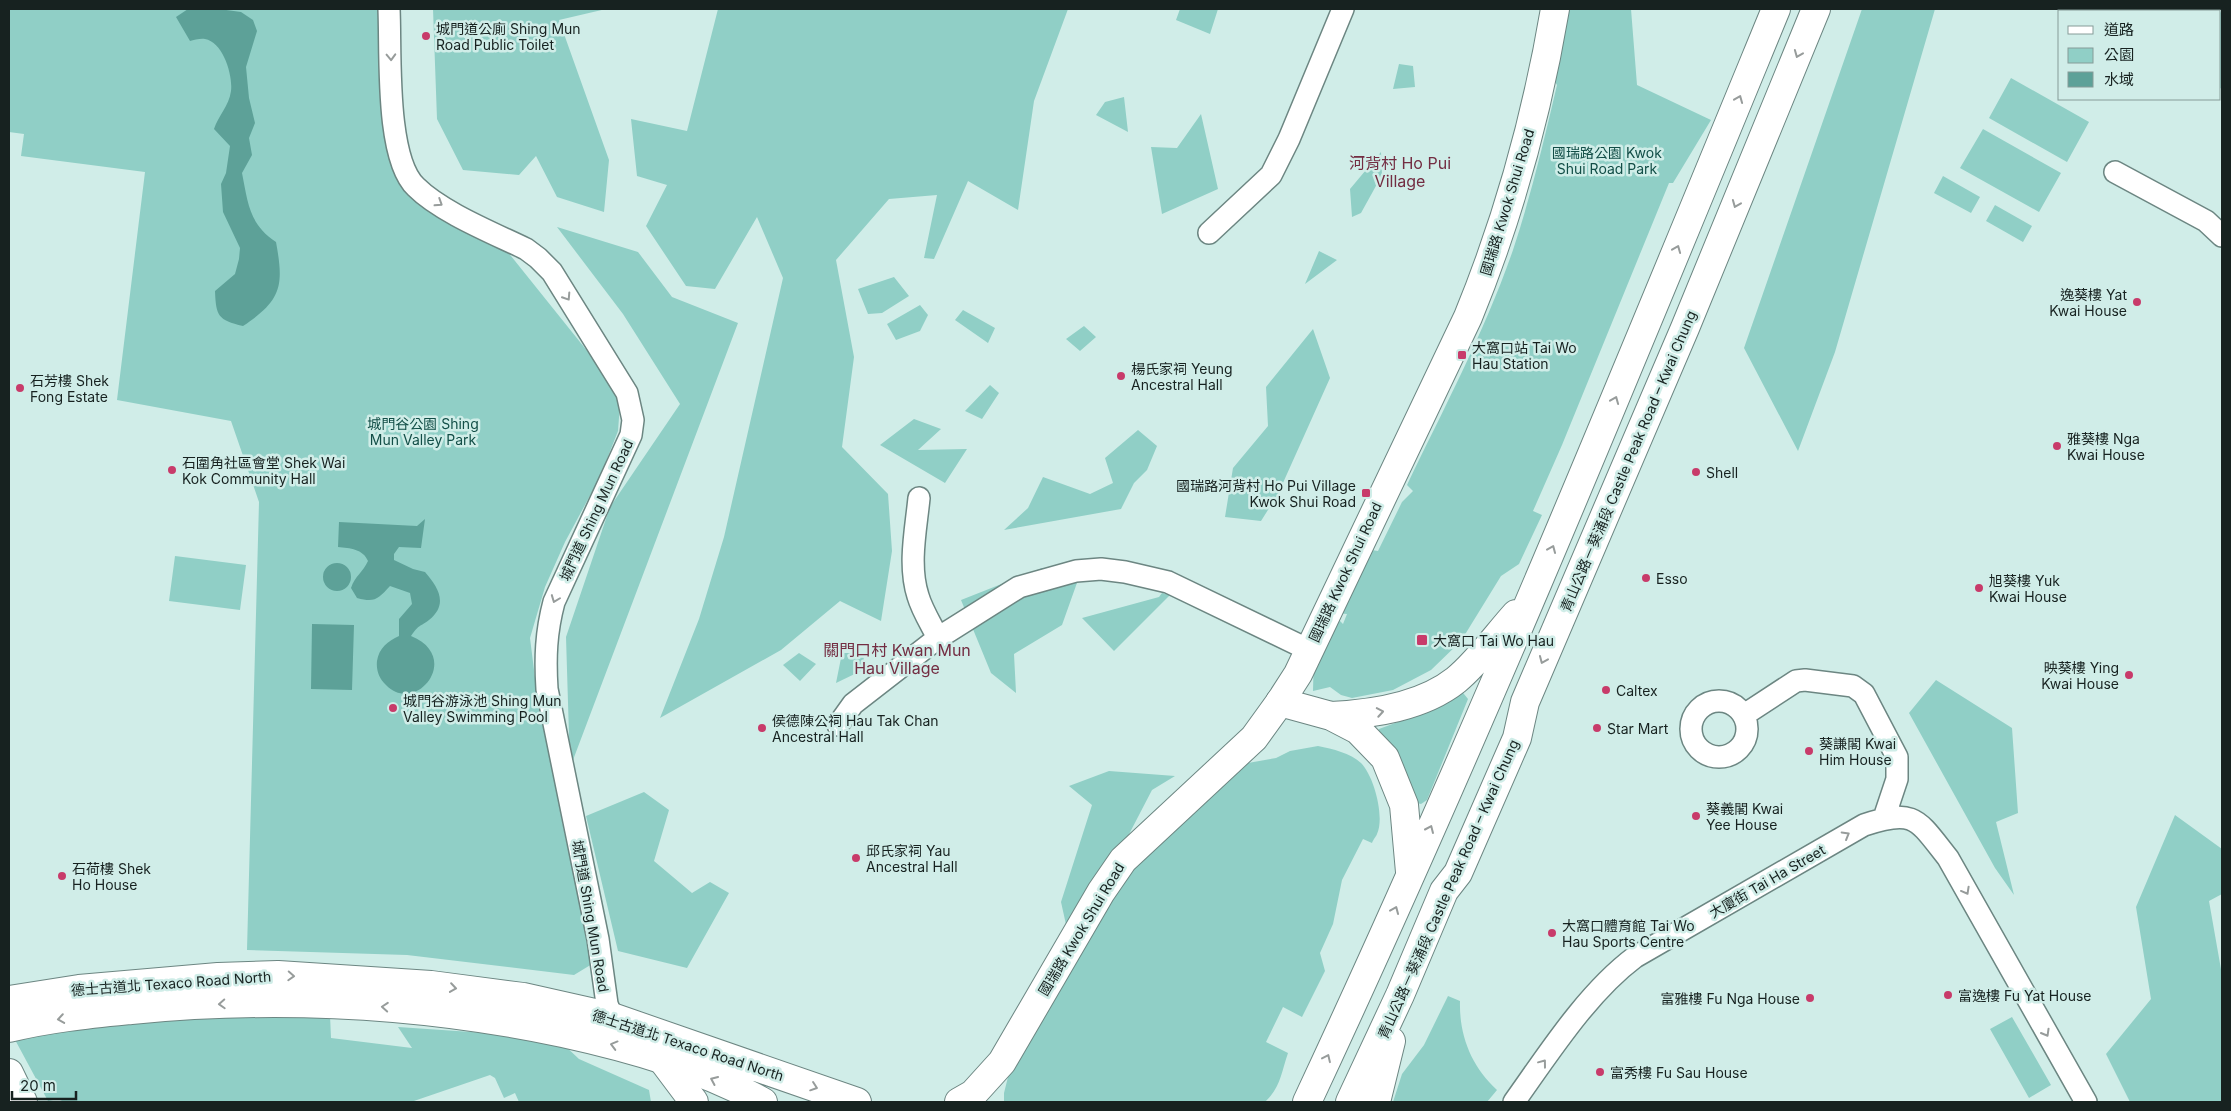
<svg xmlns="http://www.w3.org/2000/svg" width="2231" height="1111" viewBox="0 0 2231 1111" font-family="Inter,'Noto Sans TC',sans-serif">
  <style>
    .green { fill: #90cfc6 }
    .water { fill: #5da198 }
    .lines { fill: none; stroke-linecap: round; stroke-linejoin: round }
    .minor-casing { stroke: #6c8682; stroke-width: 24 }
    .tertiary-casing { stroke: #6c8682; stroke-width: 30 }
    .secondary-casing { stroke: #6c8682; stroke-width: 30 }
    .primary-casing { stroke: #6c8682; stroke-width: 30 }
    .minor { stroke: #fff; stroke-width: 21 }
    .tertiary { stroke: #fff; stroke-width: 28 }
    .secondary { stroke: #fff; stroke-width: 28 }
    .primary { stroke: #fff; stroke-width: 28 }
    .oneway { stroke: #979c9b }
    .poi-dot { fill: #c83b6a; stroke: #d0ede8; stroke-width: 2 }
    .labels { text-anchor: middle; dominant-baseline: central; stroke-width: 5; stroke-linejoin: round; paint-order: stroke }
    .poi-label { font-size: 14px; fill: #172220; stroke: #d0ede8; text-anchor: start }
    .park-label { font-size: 14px; fill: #124e47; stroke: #d0ede8 }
    .street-label { font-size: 14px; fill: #172220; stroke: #d0ede8 }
    .quarter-label { font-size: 16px; fill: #732d42; stroke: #d0ede8 }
  </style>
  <rect width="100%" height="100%" fill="#d0ede8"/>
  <path class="green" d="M9 9H395L397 170 507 251 588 352 606 378 620 404 618 431 600 477 565 542 545 587 530 638 537 694 566 841 597 961 574 975 407 955 247 950 259 502 231 421 117 400 145 172 21 156 24 134 9 132Z
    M433 9H606L559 20 609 160 604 212 557 197 536 156 519 175 463 170 437 119Z
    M718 9H1068L1034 101 1018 210 968 181 934 259 924 258 937 195 889 199 836 260 854 357 842 447 888 494 892 551 881 621 840 601 781 650 660 718 699 619 724 537 783 278 757 217 715 289 686 286 646 226 667 185 637 176 631 119 687 131Z
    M1180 9H1218L1210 34 1176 20Z
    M1564 9H1631L1637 85 1711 120 1673 183H1669L1562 445 1533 511 1542 515 1519 564 1501 576 1461 641 1431 670 1393 690 1352 698 1341 695 1330 687 1313 691 1314 650 1339 620 1343 624 1347 614 1336 613 1365 549 1378 551 1402 502 1413 491 1407 485C1444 408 1485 331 1513 250 1531 196 1544 140 1557 85L1552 77Z
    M1862 9H1935L1835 352 1798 451 1744 348Z
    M2222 9V89L2220 88V13Z
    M1399 64 1413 66 1415 87 1393 89Z
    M2011 78 2089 122 2067 162 1989 118Z
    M1124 97 1128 132 1096 115 1105 102Z
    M1201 114 1218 189 1162 214 1151 147 1177 148Z
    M1983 129 2061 173 2039 212 1960 168Z
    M1381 152 1382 175 1361 213 1352 217 1350 189Z
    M1943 176 1980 197 1971 213 1934 193Z
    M1995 205 2032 226 2023 242 1986 221Z
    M557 227 638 252 672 297 738 323 570 768 566 637 610 507 680 404 623 314Z
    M1319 251 1337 260 1305 284Z
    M894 277 909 296 882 313 868 314 858 289Z
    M920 305 928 315 920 331 896 340 887 324Z
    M963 310 995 328 988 343 955 320Z
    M1084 326 1096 337 1080 351 1066 339Z
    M1313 329 1330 378 1278 494 1261 521 1225 517 1233 468 1268 426 1266 387Z
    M990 385 999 393 982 419 965 411Z
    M914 419 941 429 918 450 967 449 945 483 880 445Z
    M1138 430 1157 446 1147 470 1134 483 1121 509 1004 530 1028 508 1043 477 1090 494 1113 483 1105 458Z
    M175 556 246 565 240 610 169 601Z
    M1042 568 1078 580 1062 625 1014 654 1016 693 991 673 961 600Z
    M1162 593 1170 595 1114 651 1082 618 1159 597Z
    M799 653 816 664 800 681 783 665Z
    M842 653H863L865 669 836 683Z
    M1936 680 2012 728 2018 813 1996 822 2014 895 1995 868 1909 713Z
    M1460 689 1468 699 1427 800 1421 804 1417 803 1378 732 1379 729 1422 713Z
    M1318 746C1333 749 1350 753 1361 763 1374 776 1385 817 1377 834 1377 835 1373 840 1372 843L1363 839 1342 880 1333 924 1320 953 1325 971 1302 1017 1283 1007 1266 1042 1288 1053C1281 1073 1281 1087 1265 1102H1004V1093L1010 1069 1141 832 1231 766 1276 758 1290 751Z
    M1109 771 1175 776 1152 790 1126 840 1067 929 1061 902 1092 805 1069 786Z
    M644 792 669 810 654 861 692 893 710 882 729 893 687 968 618 951 586 816Z
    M2175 815 2222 849V894L2209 901 2222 975V1102H2130L2106 1054 2151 999 2136 907Z
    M1448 996 1460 1001C1459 1035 1471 1066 1497 1090L1487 1102H1393L1402 1074 1424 1045Z
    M202 1014 330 1015 331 1038 412 1048 398 1027 486 1033 563 1044 579 1059 649 1090 651 1102H519L515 1093 504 1098 495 1078 490 1075 411 1102H64L58 1099 48 1101 13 1036Z
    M2012 1017 2051 1085 2029 1098 1990 1029Z"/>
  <path class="water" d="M188 9H219L241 12 253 20 257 31 246 67 249 98 255 123 249 138 252 155 242 173C248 203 249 224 276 242 284 286 282 300 243 326 218 320 216 316 215 291L235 274 239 259 240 248 223 212 221 184 226 173 230 146 214 129C218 116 229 106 231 91 233 75 223 42 205 39 201 38 194 40 190 41L176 17Z
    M425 519 421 548 399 547 394 554V560L413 569 425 572C438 587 449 604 429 620 420 627 419 624 411 636 463 657 416 716 386 685 379 679 376 670 377 661 379 648 388 641 399 636V619L412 604 410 593 390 586C378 599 375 603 357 598L351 588C355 576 363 572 368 561 363 549 350 548 338 547L339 522 417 526Z
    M323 577a14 14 0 1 1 28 0a14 14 0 1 1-28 0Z
    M312 624 354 625 352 690 311 689Z"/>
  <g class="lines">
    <g class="minor-casing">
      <path id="minor" d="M389 9C391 51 385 158 416 187 441 212 493 233 526 249L538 258 552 272 627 393 633 420 631 435 554 602C546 632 545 658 547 689L598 939 607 1004 612 1017
        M2115 172 2206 221 2222 236
        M1209 233 1271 175 1289 139 1343 9
        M919 498C916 529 908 565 918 596 922 610 931 624 938 638
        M1691 729a28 28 0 1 1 56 0a28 28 0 1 1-56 0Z
        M1744 715 1796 681 1805 680 1853 686 1864 694 1897 757V779L1884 818
        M838 725 853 704 938 638 1019 587 1076 571 1101 569 1125 572 1168 582 1309 650
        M1514 1102C1549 1053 1587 993 1635 957L1864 825C1915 808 1917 819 1948 858L2086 1102"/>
    </g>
    <g class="tertiary-casing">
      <path id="tertiary" d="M1280 702 1298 674 1468 317C1509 217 1537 115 1555 9
        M9 1073 23 1102"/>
    </g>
    <g class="secondary-casing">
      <path id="secondary" d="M661 1058 694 1102
        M959 1102 973 1094 1002 1062 1101 892 1123 860 1254 738 1280 702"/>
    </g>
    <g class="primary-casing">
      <path id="primary" d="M1280 702 1331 716 1358 730 1385 758 1404 805 1410 872
        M1331 716C1373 714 1422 707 1456 680 1478 662 1497 635 1516 614
        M9 1000 79 989 218 977 278 975 431 985 523 997 612 1017 857 1102
        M9 1028C49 1018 91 1014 131 1010 275 996 421 1003 563 1033 631 1048 702 1068 763 1102
        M1307 1102C1475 743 1625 376 1776 9
        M1350 1102 1400 995 1444 891 1458 873 1517 738 1525 702 1685 328 1816 9
        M1376 1102 1391 1041"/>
    </g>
    <use href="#minor" class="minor"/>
    <use href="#tertiary" class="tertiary"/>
    <use href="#secondary" class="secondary"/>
    <use href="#primary" class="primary"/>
  </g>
  <defs><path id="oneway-chevron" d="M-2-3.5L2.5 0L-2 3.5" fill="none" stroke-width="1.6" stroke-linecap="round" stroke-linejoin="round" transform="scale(1.25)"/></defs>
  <g class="oneway">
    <use href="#oneway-chevron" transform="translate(1798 54) rotate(112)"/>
    <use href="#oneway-chevron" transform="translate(391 57) rotate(88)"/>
    <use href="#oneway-chevron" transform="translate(1739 99) rotate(-68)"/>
    <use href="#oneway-chevron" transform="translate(439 203) rotate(33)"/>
    <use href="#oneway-chevron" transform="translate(1736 204) rotate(112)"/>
    <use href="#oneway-chevron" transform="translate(1677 249) rotate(-68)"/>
    <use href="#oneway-chevron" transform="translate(567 297) rotate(57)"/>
    <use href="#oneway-chevron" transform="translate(1615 400) rotate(-68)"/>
    <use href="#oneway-chevron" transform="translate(1552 549) rotate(-67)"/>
    <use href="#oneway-chevron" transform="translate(555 599) rotate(111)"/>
    <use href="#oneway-chevron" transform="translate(1543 660) rotate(113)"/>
    <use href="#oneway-chevron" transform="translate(1380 712) rotate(-10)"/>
    <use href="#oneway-chevron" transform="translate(1430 829) rotate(-66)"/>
    <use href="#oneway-chevron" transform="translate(1846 835) rotate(-30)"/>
    <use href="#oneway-chevron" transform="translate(1966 891) rotate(61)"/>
    <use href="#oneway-chevron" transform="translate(1395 910) rotate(-67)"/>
    <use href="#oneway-chevron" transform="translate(291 976) rotate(3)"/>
    <use href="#oneway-chevron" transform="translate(453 988) rotate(8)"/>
    <use href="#oneway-chevron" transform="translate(222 1004) rotate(177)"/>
    <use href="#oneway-chevron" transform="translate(385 1007) rotate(-176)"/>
    <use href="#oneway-chevron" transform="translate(61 1019) rotate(171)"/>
    <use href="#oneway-chevron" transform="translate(2046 1033) rotate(60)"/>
    <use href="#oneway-chevron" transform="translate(614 1045) rotate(-165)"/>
    <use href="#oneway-chevron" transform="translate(1327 1058) rotate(-65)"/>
    <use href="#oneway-chevron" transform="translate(1543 1063) rotate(-53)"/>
    <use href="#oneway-chevron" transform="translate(714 1080) rotate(-156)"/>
    <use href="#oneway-chevron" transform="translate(814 1087) rotate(19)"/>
  </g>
  <g class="poi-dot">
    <circle cx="426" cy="36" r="5"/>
    <circle cx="2137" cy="302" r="5"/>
    <rect x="1457" y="350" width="10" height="10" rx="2.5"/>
    <circle cx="1121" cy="376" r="5"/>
    <circle cx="20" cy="388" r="5"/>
    <circle cx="2057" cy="446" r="5"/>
    <circle cx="172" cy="470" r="5"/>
    <circle cx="1696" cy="472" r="5"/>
    <rect x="1361" y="488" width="10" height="10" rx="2.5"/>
    <circle cx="1646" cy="578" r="5"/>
    <circle cx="1979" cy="588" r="5"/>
    <rect x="1416" y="634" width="12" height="12" rx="2.5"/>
    <circle cx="2129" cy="675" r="5"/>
    <circle cx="1606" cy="690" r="5"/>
    <circle cx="393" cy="708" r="5"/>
    <circle cx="762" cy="728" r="5"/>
    <circle cx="1597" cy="728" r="5"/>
    <circle cx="1809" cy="751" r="5"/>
    <circle cx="1696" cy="816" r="5"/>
    <circle cx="856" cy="858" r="5"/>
    <circle cx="62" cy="876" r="5"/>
    <circle cx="1552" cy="933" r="5"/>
    <circle cx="1948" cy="995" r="5"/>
    <circle cx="1810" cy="998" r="5"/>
    <circle cx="1600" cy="1072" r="5"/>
  </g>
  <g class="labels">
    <g class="poi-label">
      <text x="436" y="28">城門道公廁 Shing Mun<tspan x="436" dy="16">Road Public Toilet</tspan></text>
      <text x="2127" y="294" text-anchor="end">逸葵樓 Yat<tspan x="2127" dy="16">Kwai House</tspan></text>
      <text x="1472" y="347">大窩口站 Tai Wo<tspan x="1472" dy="16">Hau Station</tspan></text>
      <text x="1131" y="368">楊氏家祠 Yeung<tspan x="1131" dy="16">Ancestral Hall</tspan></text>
      <text x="30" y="380">石芳樓 Shek<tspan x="30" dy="16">Fong Estate</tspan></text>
      <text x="2067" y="438">雅葵樓 Nga<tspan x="2067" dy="16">Kwai House</tspan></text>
      <text x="182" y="462">石圍角社區會堂 Shek Wai<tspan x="182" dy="16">Kok Community Hall</tspan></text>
      <text x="1706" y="472">Shell</text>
      <text x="1356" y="485" text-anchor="end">國瑞路河背村 Ho Pui Village<tspan x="1356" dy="16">Kwok Shui Road</tspan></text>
      <text x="1656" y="578">Esso</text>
      <text x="1989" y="580">旭葵樓 Yuk<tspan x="1989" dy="16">Kwai House</tspan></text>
      <text x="1433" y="640">大窩口 Tai Wo Hau</text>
      <text x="2119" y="667" text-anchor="end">映葵樓 Ying<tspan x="2119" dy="16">Kwai House</tspan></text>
      <text x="1616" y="690">Caltex</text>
      <text x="403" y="700">城門谷游泳池 Shing Mun<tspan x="403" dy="16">Valley Swimming Pool</tspan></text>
      <text x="772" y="720">侯德陳公祠 Hau Tak Chan<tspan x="772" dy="16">Ancestral Hall</tspan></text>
      <text x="1607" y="728">Star Mart</text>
      <text x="1819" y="743">葵謙閣 Kwai<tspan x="1819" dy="16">Him House</tspan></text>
      <text x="1706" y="808">葵義閣 Kwai<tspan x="1706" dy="16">Yee House</tspan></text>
      <text x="866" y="850">邱氏家祠 Yau<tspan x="866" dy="16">Ancestral Hall</tspan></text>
      <text x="72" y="868">石荷樓 Shek<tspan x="72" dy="16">Ho House</tspan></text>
      <text x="1562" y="925">大窩口體育館 Tai Wo<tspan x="1562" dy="16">Hau Sports Centre</tspan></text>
      <text x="1958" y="995">富逸樓 Fu Yat House</text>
      <text x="1800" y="998" text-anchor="end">富雅樓 Fu Nga House</text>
      <text x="1610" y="1072">富秀樓 Fu Sau House</text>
    </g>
    <g class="park-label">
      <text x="1607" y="152">國瑞路公園 Kwok<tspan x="1607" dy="16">Shui Road Park</tspan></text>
      <text x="423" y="423">城門谷公園 Shing<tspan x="423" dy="16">Mun Valley Park</tspan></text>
    </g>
    <g class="street-label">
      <text transform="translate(1507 202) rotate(-73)">國瑞路 Kwok Shui Road</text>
      <text transform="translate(1628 461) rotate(-67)">青山公路－葵涌段 Castle Peak Road – Kwai Chung</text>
      <text transform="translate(596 510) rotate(-65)">城門道 Shing Mun Road</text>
      <text transform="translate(1345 572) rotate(-65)">國瑞路 Kwok Shui Road</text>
      <text transform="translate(1767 881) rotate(-30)">大廈街 Tai Ha Street</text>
      <text transform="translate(1448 889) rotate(-66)">青山公路－葵涌段 Castle Peak Road – Kwai Chung</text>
      <text transform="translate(591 916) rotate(80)">城門道 Shing Mun Road</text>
      <text transform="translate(1081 929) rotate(-59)">國瑞路 Kwok Shui Road</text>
      <text transform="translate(171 983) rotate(-4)">德士古道北 Texaco Road North</text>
      <text transform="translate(688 1045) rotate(18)">德士古道北 Texaco Road North</text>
    </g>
    <g class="quarter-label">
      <text x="1400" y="163">河背村 Ho Pui<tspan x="1400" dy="18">Village</tspan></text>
      <text x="897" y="650">關門口村 Kwan Mun<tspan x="897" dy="18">Hau Village</tspan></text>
    </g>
  </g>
  <rect width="2231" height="1111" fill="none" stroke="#172220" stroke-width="20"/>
  <rect x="2058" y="10" width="162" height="90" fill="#d0ede8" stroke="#869c98"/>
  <rect x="2068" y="26" width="25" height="8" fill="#ffffff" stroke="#869c98"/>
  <text x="2104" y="35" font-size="15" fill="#172220">道路</text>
  <rect x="2068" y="48" width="25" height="15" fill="#90cfc6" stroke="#869c98"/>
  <text x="2104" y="60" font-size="15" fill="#172220">公園</text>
  <rect x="2068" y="72" width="25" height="15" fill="#5da198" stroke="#869c98"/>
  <text x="2104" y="85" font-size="15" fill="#172220">水域</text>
  <path d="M12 1091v8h64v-8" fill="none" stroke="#172220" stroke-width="2.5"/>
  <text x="20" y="1091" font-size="15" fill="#172220" stroke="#d0ede8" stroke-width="4" paint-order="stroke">20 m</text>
</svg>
